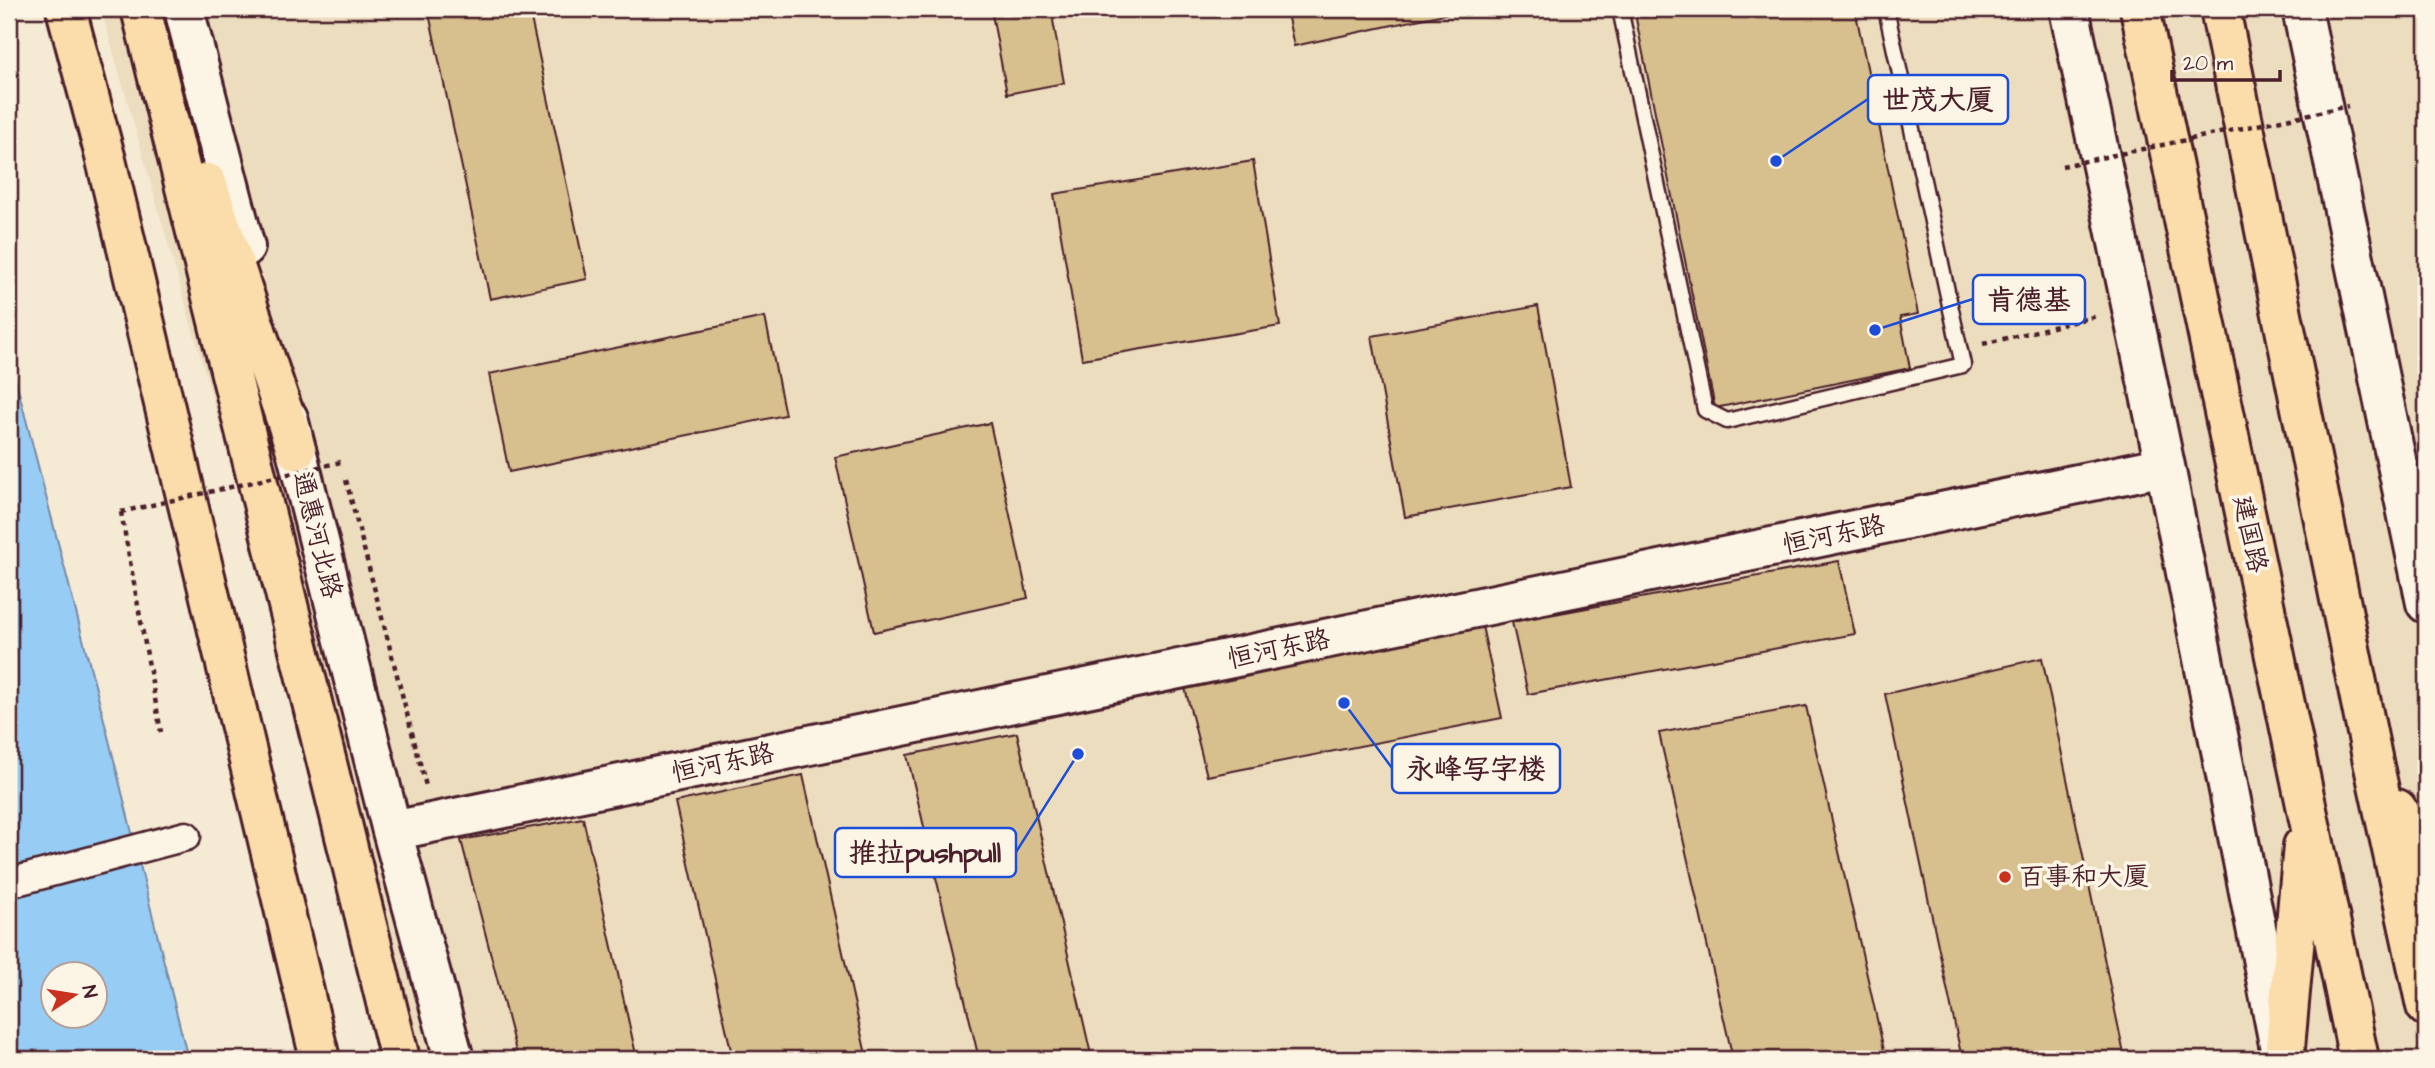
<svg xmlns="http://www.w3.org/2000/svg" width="2435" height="1068" viewBox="0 0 2435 1068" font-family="'Architects Daughter','LXGW WenKai TC',sans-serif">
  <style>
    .built { fill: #ecddbf }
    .water { fill: #97cdf5; stroke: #7887a4; stroke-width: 2; fill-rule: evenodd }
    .building { fill: #d7bf8e; stroke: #4a1f2b; stroke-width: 2 }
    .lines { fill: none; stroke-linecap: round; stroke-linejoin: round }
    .lane-casing { stroke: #4a1f2b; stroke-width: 19 }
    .street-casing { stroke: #4a1f2b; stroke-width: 33 }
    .secondary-casing { stroke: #4a1f2b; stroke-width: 44 }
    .highway-casing { stroke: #4a1f2b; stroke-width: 44 }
    .path { stroke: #4a1f2b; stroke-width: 4.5; stroke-dasharray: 5 5; stroke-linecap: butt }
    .lane { stroke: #fcf5e5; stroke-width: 14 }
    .street { stroke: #fcf5e5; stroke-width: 28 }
    .secondary { stroke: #fcf5e5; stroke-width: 38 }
    .highway { stroke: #faddab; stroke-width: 38 }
    .path-bridge { stroke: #4a1f2b; stroke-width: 4.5; stroke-dasharray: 5 5; stroke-linecap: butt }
    .poi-dot { fill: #c8321e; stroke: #fcf5e5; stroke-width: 2.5 }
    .labels { text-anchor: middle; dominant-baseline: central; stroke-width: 7; stroke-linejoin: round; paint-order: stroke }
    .street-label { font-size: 26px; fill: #4a1f2b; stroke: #fcf5e5 }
    .poi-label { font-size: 26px; fill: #4a1f2b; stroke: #fcf5e5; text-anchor: start }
    .leader { fill: none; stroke: #1d4ed8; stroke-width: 2.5 }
    .callout-dot { fill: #1d4ed8; stroke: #fcf5e5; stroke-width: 2.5 }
    .callout { fill: #fcf5e5; stroke: #1d4ed8; stroke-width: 2.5 }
    .callout-label { font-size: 28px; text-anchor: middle; font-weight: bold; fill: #4a1f2b }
  </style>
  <rect width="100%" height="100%" fill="#f5ead4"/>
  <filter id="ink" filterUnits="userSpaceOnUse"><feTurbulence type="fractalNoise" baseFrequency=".0143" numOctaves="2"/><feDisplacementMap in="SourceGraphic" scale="14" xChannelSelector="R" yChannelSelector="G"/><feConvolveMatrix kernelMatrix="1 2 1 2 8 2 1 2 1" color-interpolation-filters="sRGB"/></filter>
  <g filter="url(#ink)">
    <path class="built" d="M101 9H2426V1059H401Z"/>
    <path class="water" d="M9 354 103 716 188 1059H9ZM52 974H94V1016H52Z"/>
    <path class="building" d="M428 9H529L587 279 490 299Z
      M991 9H1051L1064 83 1007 94Z
      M1286 9H1468L1294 46Z
      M1634 9H1855L1918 314 1900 317 1910 368 1715 408Z
      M1253 161 1280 326 1082 359 1054 194Z
      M1538 306 1571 487 1405 517 1372 336Z
      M765 317 785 415 509 472 489 374Z
      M990 423 1028 598 874 632 835 457Z
      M1839 561 1855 634 1528 694 1512 622Z
      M1482 626 1502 718 1207 776 1185 688Z
      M2042 658 2125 1059H1962L1885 694Z
      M1806 706 1886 1059H1733L1659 733Z
      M1017 733 1092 1059H979L907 755Z
      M803 775 867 1059H733L675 802Z
      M583 818 637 1059H518L461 840Z"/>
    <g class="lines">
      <g class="lane-casing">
        <path id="lane" d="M1620 9 1705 410 1727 421 1963 365 1886 9"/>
      </g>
      <g class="street-casing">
        <path id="street" d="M9 883 186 836"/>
      </g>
      <g class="secondary-casing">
        <path id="secondary" d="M184 9 245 247
          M2069 9 2165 466 2280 1049
          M2302 9 2426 603
          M288 418 392 831 454 1059
          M392 831 2165 466"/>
      </g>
      <g class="highway-casing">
        <path id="highway" d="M66 9 106 160 320 1059
          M141 9 400 1059
          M2140 9 2359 1059
          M2220 9 2372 757 2426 1006
          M207 183 296 450
          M2397 809 2426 867
          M2284 1059 2303 846"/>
      </g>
      <path class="path" d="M1983 344 2097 316
        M346 480 426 786
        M121 512 161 732"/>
      <use href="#lane" class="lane"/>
      <use href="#street" class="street"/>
      <use href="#secondary" class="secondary"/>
      <use href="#highway" class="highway"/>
      <path class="path-bridge" d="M2062 166 2348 106
        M121 512 341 462"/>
    </g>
  </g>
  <circle class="poi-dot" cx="2005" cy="877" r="7"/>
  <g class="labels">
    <g class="street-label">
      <text transform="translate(2250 534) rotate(78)">建国路</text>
      <text transform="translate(317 535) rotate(76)">通惠河北路</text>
      <text transform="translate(1834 535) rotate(-12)">恒河东路</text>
      <text transform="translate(1279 649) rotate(-12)">恒河东路</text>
      <text transform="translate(723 763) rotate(-12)">恒河东路</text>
    </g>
    <g class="poi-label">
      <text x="2019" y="877">百事和大厦</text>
    </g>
  </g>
  <path class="leader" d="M1776 161L1868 99M1875 330L1973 299M1344 703L1392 768M1078 754L1016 852"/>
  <g class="callout-dot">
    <circle cx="1776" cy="161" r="7"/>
    <circle cx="1875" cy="330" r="7"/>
    <circle cx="1344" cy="703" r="7"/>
    <circle cx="1078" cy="754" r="7"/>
  </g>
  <g class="callout">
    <rect x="1868" y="75" width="140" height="49" rx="7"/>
    <rect x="1973" y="275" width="112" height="49" rx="7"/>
    <rect x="1392" y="744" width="168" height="49" rx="7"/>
    <rect x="835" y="828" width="181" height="49" rx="7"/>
  </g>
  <g class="callout-label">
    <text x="1938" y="109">世茂大厦</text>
    <text x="2029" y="309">肯德基</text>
    <text x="1476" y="778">永峰写字楼</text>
    <text x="925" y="862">推拉pushpull</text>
  </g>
  <rect width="2435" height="1068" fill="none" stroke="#fcf5e5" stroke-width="35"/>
  <rect x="18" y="18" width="2400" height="1033" fill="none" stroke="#4a1f2b" stroke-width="2.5" filter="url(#ink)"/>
  <g transform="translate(74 995) rotate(78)"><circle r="33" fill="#fcf5e5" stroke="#b59f9b" stroke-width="2"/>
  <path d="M0-5L12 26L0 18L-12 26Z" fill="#c8321e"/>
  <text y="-10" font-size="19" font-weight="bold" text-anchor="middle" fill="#4a1f2b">N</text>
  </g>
  <path d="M2172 70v10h108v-10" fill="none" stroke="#4a1f2b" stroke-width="3.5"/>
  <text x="2183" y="70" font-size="21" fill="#4a1f2b" stroke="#fcf5e5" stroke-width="5" paint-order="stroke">20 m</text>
</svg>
